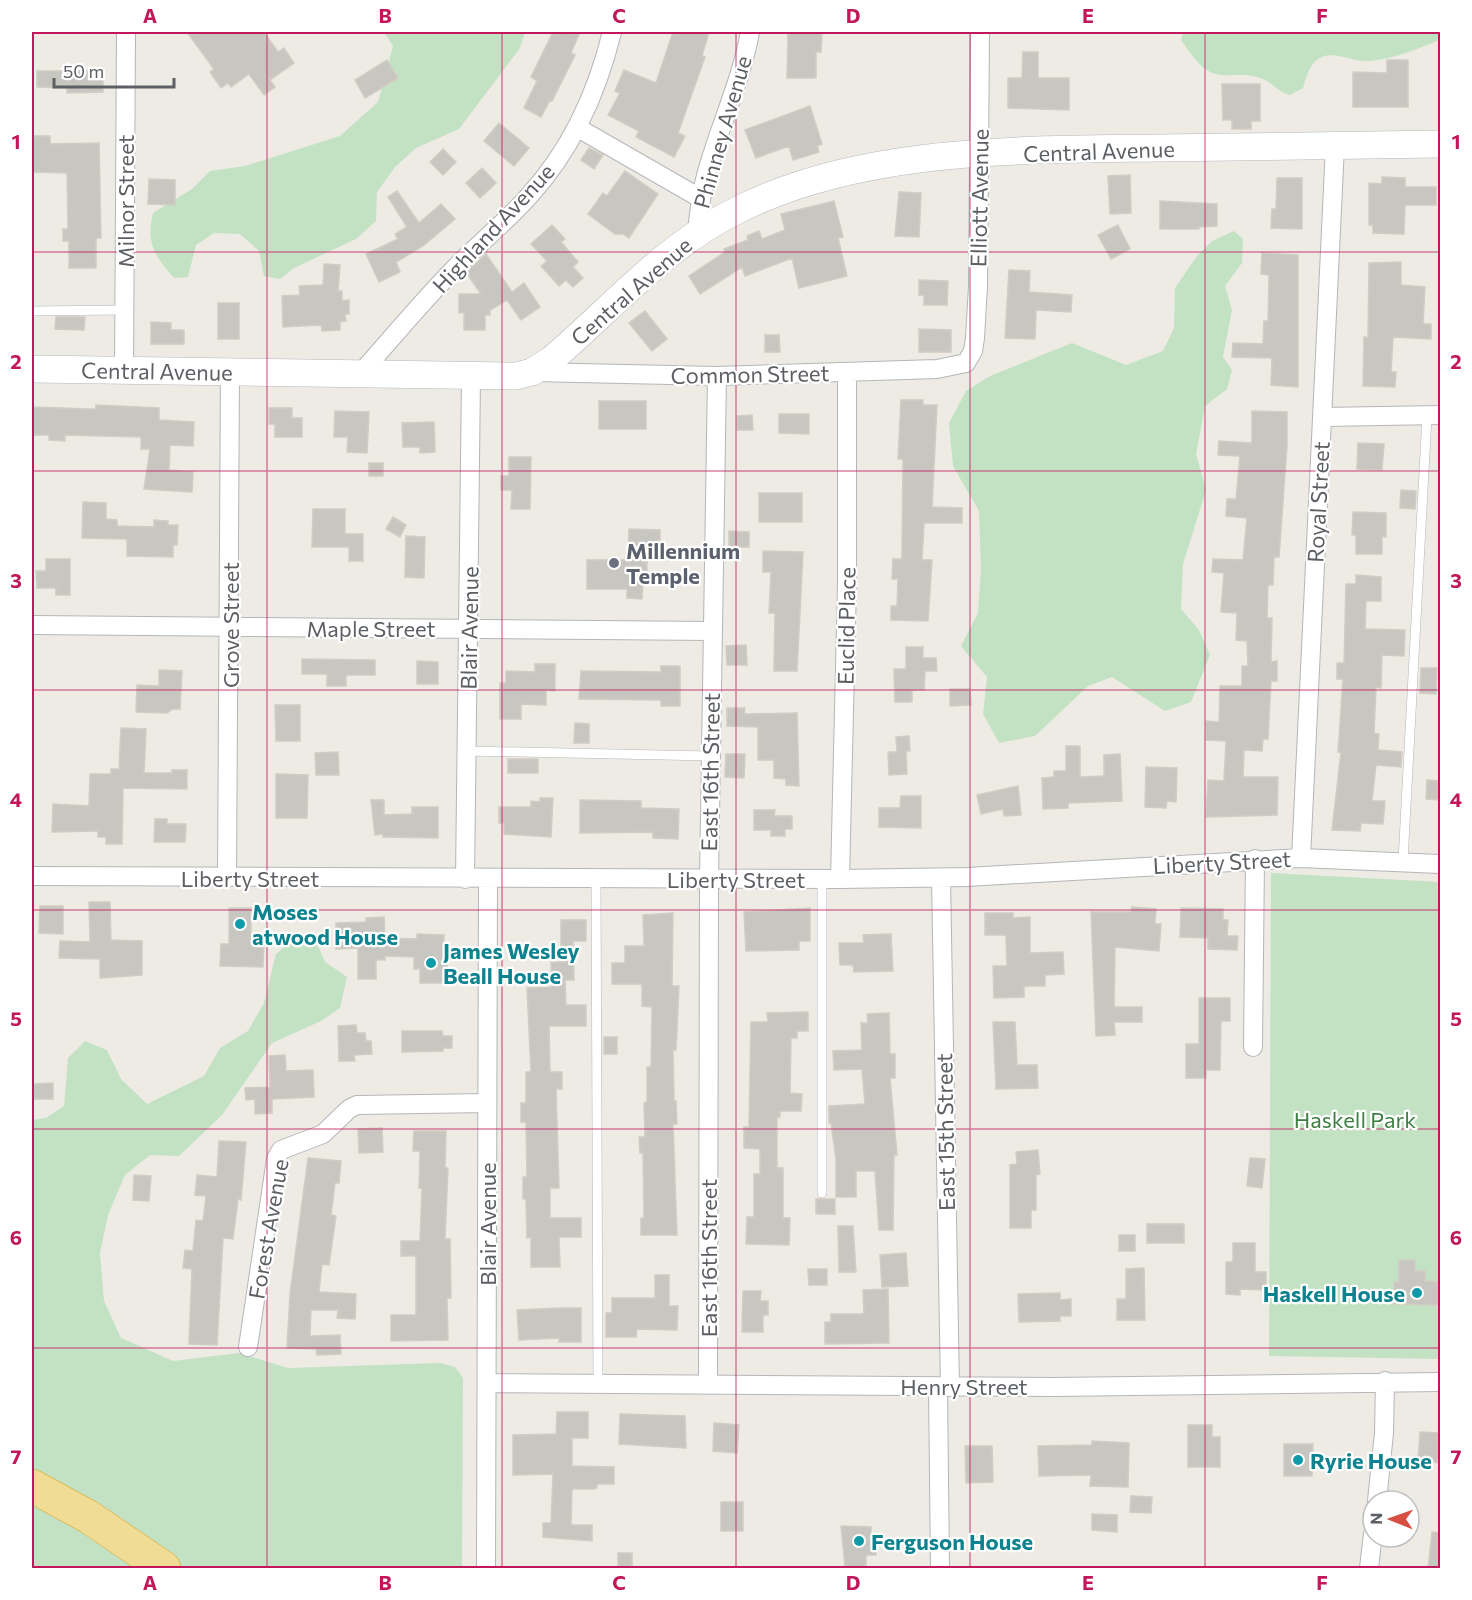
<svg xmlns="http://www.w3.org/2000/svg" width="1472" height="1600" viewBox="0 0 1472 1600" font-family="Commissioner,sans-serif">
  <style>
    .green { fill: #c3e2c4 }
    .building { fill: #c8c6c0; stroke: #d1cdc3; stroke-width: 1.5 }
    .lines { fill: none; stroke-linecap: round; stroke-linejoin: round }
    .lane-casing { stroke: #b4b6b9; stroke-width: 10 }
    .street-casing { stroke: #b4b6b9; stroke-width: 20 }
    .secondary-casing { stroke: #b3b6ba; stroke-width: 28 }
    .highway-casing { stroke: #d8a019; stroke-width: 34 }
    .lane { stroke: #fff; stroke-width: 9 }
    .street { stroke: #fff; stroke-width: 18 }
    .secondary { stroke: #fff; stroke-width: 27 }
    .highway { stroke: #f1dc96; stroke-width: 33 }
    .grid { fill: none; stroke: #c2185b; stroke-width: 1.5; stroke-opacity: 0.55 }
    .worship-dot { fill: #6b7280; stroke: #fff; stroke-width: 2 }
    .culture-dot { fill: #0f9aa8; stroke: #fff; stroke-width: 2 }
    .labels { text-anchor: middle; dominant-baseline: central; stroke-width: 4.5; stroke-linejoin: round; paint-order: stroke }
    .street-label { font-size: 22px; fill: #5c5f63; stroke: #fff }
    .worship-label { font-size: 22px; font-weight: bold; fill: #5b616d; stroke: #fff; text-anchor: start }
    .culture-label { font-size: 22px; font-weight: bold; fill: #0d838f; stroke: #fff; text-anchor: start }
    .park-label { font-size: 22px; fill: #3e7f42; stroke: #fff }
    .neatline { fill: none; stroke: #c2185b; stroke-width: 2 }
    .grid-label { font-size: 20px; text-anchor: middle; font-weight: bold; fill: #c2185b }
  </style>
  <rect width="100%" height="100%" fill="#edebe4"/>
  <path class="green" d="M384 32H525L520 48 459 129 416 148 395 167 377 192 376 221 356 239 294 268 280 279 264 276 259 251 240 234 214 233 196 245 188 277 174 278C154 255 146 243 153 213L192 189 210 171 245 166 340 136 378 102 393 46Z
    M1183 32H1440V40C1420 48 1386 62 1363 61 1349 60 1331 50 1318 59 1309 65 1306 78 1303 88L1290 95C1278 92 1273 83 1263 79 1253 74 1241 75 1230 75 1205 78 1194 58 1181 40Z
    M1234 231 1243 239 1242 263 1225 286 1232 310 1223 357 1232 370 1227 389 1205 406 1196 454 1206 490 1183 564 1181 609 1199 630 1210 655 1191 702 1165 711 1112 677 1088 686 1035 736 999 743 983 714 987 677 961 646 978 613 981 570 979 511 953 466 949 423 966 391 990 376 1072 343 1126 365 1163 351 1174 328 1175 288 1197 256 1212 241Z
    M1271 873 1440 882V1359L1269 1356Z
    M295 938 315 939 325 962 347 977 340 1008 321 1021 272 1043 222 1115 179 1156 150 1155 125 1175 108 1215 100 1253 104 1301 121 1338 173 1361 239 1353 288 1368 440 1363 455 1367 463 1378 462 1568H32V1120L46 1118 64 1106 68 1058 85 1041 107 1050 121 1079 147 1104 204 1076 220 1048 248 1031 264 1003 276 954Z"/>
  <path class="building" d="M187 32H264L278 52 284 48 294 63 270 80 275 87 264 95 249 74 231 87 228 83 221 88 210 72 214 69Z
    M553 32H580L571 53 575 55 552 101 550 100 541 117 524 108 537 81 531 77Z
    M673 32H709L702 56 705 57 678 133 685 136 674 157 636 137 639 131 608 115 620 93 615 91 624 70 656 83Z
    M788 32H822L821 52H816V78H787Z
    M1023 52H1038V78H1069V110L1008 108V78H1022Z
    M387 60 398 78 365 98 355 80Z
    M1387 60H1408V107H1353V72L1387 73Z
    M37 71H103V92L67 93V88L37 87Z
    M1222 84H1260V121H1251V129H1232V120H1223Z
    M810 106 822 144 817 146 819 152 793 160 789 146 756 158 745 130Z
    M499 123 529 148 514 166 484 141Z
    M32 136H50V144L99 143 101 238H96V268H69V241H63V229H68L67 173 32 172Z
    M589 148 603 155 594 169 581 160Z
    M443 149 456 162 443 175 430 162Z
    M482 168 496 183 480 198 466 183Z
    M625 171 658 194 629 238 623 234H615L588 214 603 193 607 196Z
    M1130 175 1131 213 1110 214 1108 176Z
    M1382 177 1405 178V187H1436V205H1405L1404 234 1373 233V225H1369V183L1382 184Z
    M1277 178H1302V229L1271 228 1272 209H1276Z
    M149 179 175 180V205L148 204Z
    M397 191 419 223 441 204 455 219 423 246 396 262 400 272 379 282 366 254 398 239 395 234 407 227 388 197Z
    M899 192 921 193 919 237 895 236Z
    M834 201 843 237 838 238 847 276 799 288 792 258 745 276 742 267 700 294 689 276 725 252 724 249 748 240 747 236 759 231 762 239 785 230 781 214Z
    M1160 201 1217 204V226L1199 227V229H1160Z
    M552 225 565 239 561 242 578 262 573 267 583 278 573 287 566 280 559 286 541 266 547 261 531 244Z
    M1118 225 1130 249 1111 259 1098 235Z
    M1262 253 1298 255V387L1271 385 1272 358 1232 357 1233 343 1263 344 1264 321H1268L1269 275 1261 274Z
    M486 254 512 292 524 283 540 307 521 320 507 300 490 310V315H485V330H464V312L459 313V294H481L466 272Z
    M1401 262V285L1425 287 1423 324H1431V339L1393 337 1391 372H1396L1395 387 1363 386 1364 337 1368 338 1369 263Z
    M324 264 340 265 338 291H342V301L349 300V314H345L346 321 340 322V330L322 331 321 325 283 327 282 296 300 295 299 286 323 285Z
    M1009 270 1030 271 1029 292 1072 295 1071 312 1036 310 1035 339 1005 338Z
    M919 280 948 281 947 305H924V295H919Z
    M218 303H239V339H218Z
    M645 311 667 339 652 351 629 323Z
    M56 317H85L84 330 55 329Z
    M151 322 171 323V330H184V344H151Z
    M919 329 951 330V352H919Z
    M765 335H779L780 352H765Z
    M901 400H923V405H937L932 507 962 508V523H924L922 560H932L928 621 891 620V606H897L898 579H892L893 559H902L903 459H898Z
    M599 401H646V429H599Z
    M96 405 159 408V420L194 422 193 446 170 445 169 470 193 472 192 492 144 489 150 449H141V437L65 435V441L49 440V435H32V407L90 409H96Z
    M269 408H292V418H302V437H275V424H269Z
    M335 411 369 412 367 453 347 452 348 437H334Z
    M1252 411 1287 412V446L1279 557H1274L1273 585H1268L1267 618H1272L1271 662 1277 661V681H1271L1268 739H1263L1262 751 1244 750 1243 777H1278L1277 815 1206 817 1208 780 1224 781 1226 741 1206 740V721L1219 722 1220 686H1242V666H1248L1247 641 1236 640 1237 613 1221 612 1224 573 1212 572 1213 559 1243 560 1247 518 1226 516 1227 499H1236L1240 456 1218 455 1219 441 1252 443Z
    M779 414H809V434L779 433Z
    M752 415 753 430H737V416Z
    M434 422 435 452 420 453V447H403L402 423Z
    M1358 443 1384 444 1382 470 1357 469Z
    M509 457H531L530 509H511L512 490H501V476H509Z
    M369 463H383V476H369Z
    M1401 490 1416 491 1415 509 1400 508Z
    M759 493H802V522H759Z
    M83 502 106 503V519L117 520V526L154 527V520L168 521V525H178L177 545H173V557L127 556V539L82 538Z
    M313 509H345V534H363V561H349V547H312Z
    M1353 512 1386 513V537L1382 536V554H1356V535H1352Z
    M393 517 406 525 400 537 386 529Z
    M629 529 660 530V555H647V582L643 581 642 599 627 598V589H587V560H628Z
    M729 531 749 532V547H729Z
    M406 536 425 537 424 578 405 577Z
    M763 551 803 552 797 671H774L775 613H769L771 572H763Z
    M46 559H70V595H56V588H37L36 571H46Z
    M1356 575 1381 577V601H1366L1365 629 1405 630 1404 656 1382 655 1381 688 1376 687 1374 733 1379 734 1378 750 1402 752 1401 767 1376 765 1372 801H1385L1383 824 1361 823 1360 831 1332 830 1341 752H1338L1343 679H1337V663H1344L1346 584H1356Z
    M746 645 747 665H727L726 646Z
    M906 647H923V658H936L937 671H925L924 690H912V702H895L894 669H906Z
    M302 659 375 660V675H346V686H327V674H302Z
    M417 661 438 662V684H417Z
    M535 664H555V691L546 690V705L521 704V719H500V683H506V671L535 672Z
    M661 666H680V706H661V700L579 699 581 671 661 672Z
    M1421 668H1437L1436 694 1420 693Z
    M159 670 182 671 180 709H173L167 713 136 712 137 685 159 686Z
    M950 689H970L971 705 950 706Z
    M275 705H300V741H276Z
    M727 708H745L744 714 797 713 799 786 786 785V779L774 778V760H758V727L727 726Z
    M575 723 589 724V743H574Z
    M121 728 146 729 144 773H172V770H187V789L123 788 122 844H106V837H98V831L52 832 53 804 89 806 90 774H111V769H119Z
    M909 736 910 751H906L907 774 889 775 888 752H897L896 737Z
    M1066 746H1080V777L1104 776V755L1120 754 1122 801 1068 803V808L1043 809 1042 778 1054 777V771H1066Z
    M338 752 339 775H316L315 753Z
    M726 754H745L744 778 725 777Z
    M508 759H538V773H508Z
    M1146 767 1177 768 1176 802 1167 801 1166 808 1145 807Z
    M276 774 308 775 307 818H276Z
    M1427 780 1440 781V800L1426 799Z
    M1018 786 1021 815 1004 816 1003 809 981 814 977 795Z
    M901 796H921V828L879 827V808H900Z
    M540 798H553L551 837 504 834V823H499V807H531V801L540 802Z
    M371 800H384V815L412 814V807H438V838L383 837V834L375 835Z
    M580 800 641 801V808L679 809 678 839 653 838V832L580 833Z
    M754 810H775L774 816H792V829H785V836H771V830H754Z
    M155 819H167V824H186L185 842H154Z
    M89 902H110L111 940 142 941V975L100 978V959L59 958 60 941 90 942Z
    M40 906H63V934L39 933Z
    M1132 907 1156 909 1155 924H1161L1159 951 1115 947 1114 1007H1142V1022H1114L1115 1035 1096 1036 1091 912H1131Z
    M229 908H251V939L264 940 263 967 220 966 221 944H229Z
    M810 908V941H799V950L746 951 744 912Z
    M1181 908 1223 909V920H1228L1227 936H1238L1237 950 1208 949V938L1180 937Z
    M673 913 672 986H679L676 1050H673L674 1101H676L677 1124H673L677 1235H641V1218H644L643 1153H640L639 1137H645L644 1103 647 1102V1067H651L652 1007 642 1006V984H612V963H625V946H644L643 915Z
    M985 913H1013V918L1030 917V953L1063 952 1064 974 1045 975V986H1024V997L994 998 993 966H1007L1006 935H985Z
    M384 917 385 938 417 939V934L444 935 443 952H448L447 972H443V983H420V969H414V957L385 956V960H376V979H358V948L336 949V923L366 922V918Z
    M561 920H586V941H573L574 980H565L566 1005H586V1026H549L550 1072H562V1089H556L559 1188H550V1218H581V1237H559L560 1267H531V1237L527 1238 526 1199H523V1177H527L526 1122H521V1103H526V1072H531L527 988 552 987 551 962H561Z
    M891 934 893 971 854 972 853 965H840L839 943H864L863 935Z
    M1199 998H1230V1021H1221L1220 1070H1206V1078H1186V1044H1199Z
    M808 1012V1031H797V1038H791L790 1093 802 1094 801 1111H780V1117H777V1168H783V1218H790L789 1245 746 1244 747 1217H754V1174H760V1149L744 1148V1127H749L751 1022H768L767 1013Z
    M889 1013 890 1054H895V1078H890L897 1155H894L893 1230H879L875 1171H856V1197H836V1159L831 1123H829V1106L865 1104 862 1069 834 1070 833 1051 862 1050 861 1023H868L867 1014Z
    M993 1022H1015L1017 1065H1037L1038 1088 996 1089Z
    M356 1025 357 1033H365L366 1041H371L372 1054 354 1055 355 1061H339L338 1026Z
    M402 1031H442L443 1036H452V1048H443V1051L402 1052Z
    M604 1037H617V1054H604Z
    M285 1055 286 1071 313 1070 314 1097 272 1099V1113L255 1114V1099L246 1100 245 1088 270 1087 269 1056Z
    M53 1083V1099H34V1084Z
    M382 1128 383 1152 359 1153 358 1129Z
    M414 1131H446L445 1168H448L445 1239H450L451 1298H447L448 1340 391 1341V1315H416V1256H401V1241H420L422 1188H419L420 1151H413Z
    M219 1141 246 1142 241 1200 238 1199 233 1239 223 1238 217 1345 189 1344 192 1269 183 1268 185 1250 193 1251 196 1220 203 1221 206 1196 195 1195 197 1175 217 1177Z
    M1038 1150 1040 1174 1036 1175V1210H1031V1228H1010V1165L1017 1164 1016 1152Z
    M308 1158 341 1161 339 1183H335L331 1215 336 1216 329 1265 322 1264 319 1292 356 1294 355 1319 337 1318 338 1310H311L310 1336 340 1335 341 1354 317 1355 316 1349 287 1348 290 1294Z
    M1250 1158 1265 1159 1262 1188 1247 1186Z
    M134 1175 151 1176 149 1201 133 1200Z
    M816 1199H835V1214H816Z
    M1147 1224H1184V1243H1147Z
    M838 1226H853L856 1272H839Z
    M1119 1235H1135V1251H1119Z
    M1233 1243H1255V1272H1266V1290L1240 1289V1295L1226 1294V1262H1233Z
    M906 1253 908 1286 882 1287 880 1255Z
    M1399 1260H1415V1271H1425V1281L1440 1282V1305L1394 1304V1282H1399Z
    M1144 1268 1145 1320H1117V1299H1126V1269Z
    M808 1269H827V1285H809Z
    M655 1275H669V1306H678L677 1330 637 1329 636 1337H606V1313H612V1298H655Z
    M888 1289 889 1343 825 1344V1322H831V1314H864L863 1290Z
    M743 1291H761L760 1301H768V1315H763V1332H742Z
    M1060 1293V1300L1071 1299V1316H1060V1321L1019 1322 1018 1294Z
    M559 1308H581V1342H559V1338L519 1340 517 1310Z
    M557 1412H588V1438H572V1466L614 1467V1484H597V1488L593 1489H572L571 1525H592V1541L543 1537V1523H551L553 1474 513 1475V1435L556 1434Z
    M620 1414 685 1416 686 1448 619 1444Z
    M714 1423 739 1425 737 1453 713 1451Z
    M1188 1425H1212V1437H1220V1467H1188Z
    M1420 1432 1440 1433V1463L1418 1461Z
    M1092 1441 1129 1443 1128 1487 1090 1486 1091 1475 1039 1476 1038 1446 1092 1445Z
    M1284 1444H1313L1312 1476H1284Z
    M965 1446H992L993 1482 966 1483Z
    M1131 1496 1152 1497 1151 1513 1130 1512Z
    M721 1502H743V1531H721Z
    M1092 1514 1117 1515V1532L1092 1530Z
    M841 1526 871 1527V1539L876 1538V1555H866V1567H845Z
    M1432 1532 1440 1533V1569H1428Z
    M618 1553H632V1569H618Z"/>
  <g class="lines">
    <g class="lane-casing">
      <path id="lane" d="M32 311 124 310
        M467 751 710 756
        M1403 861 1427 416
        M596 879 598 1383
        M822 1193V879"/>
    </g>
    <g class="street-casing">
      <path id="street" d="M578 128 700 198
        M697 233C699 210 702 187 709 165 722 121 742 77 750 32
        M124 371 126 32
        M532 372 717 376 937 369 966 363 973 351 975 338 978 286 980 32
        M360 374C391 339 421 303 454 269 478 244 506 222 529 196 572 149 597 93 612 32
        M1323 417 1440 415
        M32 625 711 631
        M1301 858 1335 146
        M32 876 840 879 967 877 1301 858 1440 864
        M227 878 230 372
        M941 878 950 1387
        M465 879 471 377
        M840 879 847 584V372
        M1253 1047 1255 859
        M248 1347 276 1159 281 1150 323 1134 349 1109 357 1105 487 1103
        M487 1383 1054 1387 1440 1382
        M708 1385 709 879 717 376
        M938 1387 940 1568
        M1377 1501 1384 1433 1385 1381
        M486 1568 488 879
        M1369 1568 1373 1534"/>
    </g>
    <g class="secondary-casing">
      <path id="secondary" d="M32 369 516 376 532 372 551 360C609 311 660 251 728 215 853 147 1019 150 1158 148 1252 147 1346 146 1440 144"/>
    </g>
    <g class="highway-casing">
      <path id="highway" d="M32 1486 89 1517 164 1568"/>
    </g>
    <use href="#lane" class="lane"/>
    <use href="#street" class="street"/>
    <use href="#secondary" class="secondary"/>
    <use href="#highway" class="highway"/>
  </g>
  <path class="grid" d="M267 32V1568M502 32V1568M736 32V1568M970 32V1568M1205 32V1568M32 252H1440M32 471H1440M32 690H1440M32 910H1440M32 1129H1440M32 1348H1440"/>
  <circle class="worship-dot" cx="614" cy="563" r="6"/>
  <g class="culture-dot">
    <circle cx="240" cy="924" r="6"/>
    <circle cx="431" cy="963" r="6"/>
    <circle cx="1417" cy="1293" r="6"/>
    <circle cx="1298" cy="1460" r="6"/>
    <circle cx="859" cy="1541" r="6"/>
  </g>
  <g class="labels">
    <g class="street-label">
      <text transform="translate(722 132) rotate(-74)">Phinney Avenue</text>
      <text transform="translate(1099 151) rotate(-2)">Central Avenue</text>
      <text transform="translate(979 198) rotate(-89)">Elliott Avenue</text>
      <text transform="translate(125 201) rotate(-90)">Milnor Street</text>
      <text transform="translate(493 228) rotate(-47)">Highland Avenue</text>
      <text transform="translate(631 291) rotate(-41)">Central Avenue</text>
      <text transform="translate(157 371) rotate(1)">Central Avenue</text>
      <text transform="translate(750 374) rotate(-1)">Common Street</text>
      <text transform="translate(1318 502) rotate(-87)">Royal Street</text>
      <text transform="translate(230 625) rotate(-90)">Grove Street</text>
      <text transform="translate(846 626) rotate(-89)">Euclid Place</text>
      <text x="371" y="628">Maple Street</text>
      <text transform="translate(469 628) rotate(-89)">Blair Avenue</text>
      <text transform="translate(710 772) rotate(-89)">East 16th Street</text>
      <text transform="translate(1222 862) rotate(-3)">Liberty Street</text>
      <text x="250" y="878">Liberty Street</text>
      <text x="736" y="879">Liberty Street</text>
      <text transform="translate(945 1132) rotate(-91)">East 15th Street</text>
      <text transform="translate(487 1224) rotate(-90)">Blair Avenue</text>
      <text transform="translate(268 1229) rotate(-80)">Forest Avenue</text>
      <text transform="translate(708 1258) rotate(-90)">East 16th Street</text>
      <text x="964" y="1386">Henry Street</text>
    </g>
    <g class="worship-label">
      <text x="626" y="550">Millennium<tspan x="626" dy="25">Temple</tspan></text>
    </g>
    <g class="culture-label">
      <text x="252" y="911">Moses<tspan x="252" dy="25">atwood House</tspan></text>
      <text x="443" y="950">James Wesley<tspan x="443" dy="25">Beall House</tspan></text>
      <text x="1405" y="1293" text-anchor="end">Haskell House</text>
      <text x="1310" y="1460">Ryrie House</text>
      <text x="871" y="1541">Ferguson House</text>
    </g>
    <g class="park-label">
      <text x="1355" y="1119">Haskell Park</text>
    </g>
  </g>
  <rect width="1472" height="1600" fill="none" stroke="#ffffff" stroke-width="66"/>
  <g transform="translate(1391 1519) rotate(271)"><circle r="28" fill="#ffffff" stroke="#bebfc1" stroke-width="1.5"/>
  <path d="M0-4.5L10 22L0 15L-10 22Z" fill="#d64f41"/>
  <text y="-9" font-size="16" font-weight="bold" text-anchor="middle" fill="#5c5f63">N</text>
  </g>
  <path d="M54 78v9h120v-9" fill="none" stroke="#5c5f63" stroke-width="3"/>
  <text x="63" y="78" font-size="18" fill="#5c5f63" stroke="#ffffff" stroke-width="4.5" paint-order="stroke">50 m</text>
  <rect x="33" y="33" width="1406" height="1534" class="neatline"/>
  <g class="grid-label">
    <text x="150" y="23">A</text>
    <text x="385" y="23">B</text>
    <text x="619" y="23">C</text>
    <text x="853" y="23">D</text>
    <text x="1088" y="23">E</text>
    <text x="1322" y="23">F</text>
    <text x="16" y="149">1</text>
    <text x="1456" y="149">1</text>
    <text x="16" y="369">2</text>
    <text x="1456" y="369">2</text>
    <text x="16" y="588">3</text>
    <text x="1456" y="588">3</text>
    <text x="16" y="807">4</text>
    <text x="1456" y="807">4</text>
    <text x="16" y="1026">5</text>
    <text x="1456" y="1026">5</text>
    <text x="16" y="1245">6</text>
    <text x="1456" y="1245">6</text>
    <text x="16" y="1464">7</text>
    <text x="1456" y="1464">7</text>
    <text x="150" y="1590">A</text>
    <text x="385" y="1590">B</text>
    <text x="619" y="1590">C</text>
    <text x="853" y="1590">D</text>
    <text x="1088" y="1590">E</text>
    <text x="1322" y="1590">F</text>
  </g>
</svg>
